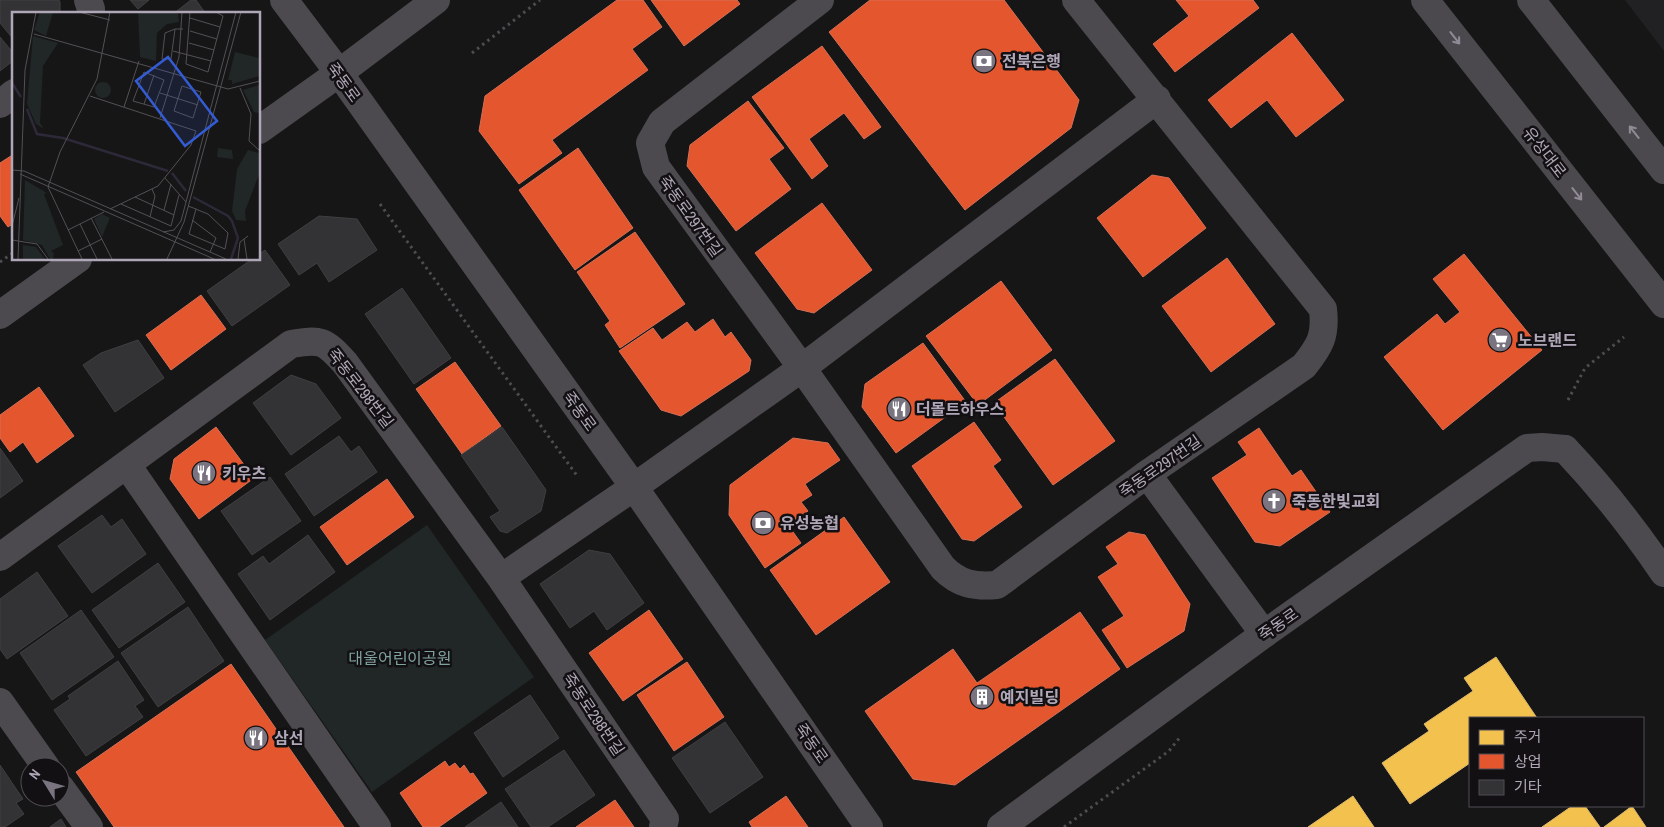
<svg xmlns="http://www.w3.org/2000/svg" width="1664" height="827" viewBox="0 0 1664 827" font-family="'Archivo Narrow','Noto Sans KR',sans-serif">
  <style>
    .built { fill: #212022 }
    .green { fill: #202726 }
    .homes { fill: #f2c14e; stroke: #deb96e }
    .shops { fill: #e4572e; stroke: #d46f57 }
    .building { fill: #333234; stroke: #413e42 }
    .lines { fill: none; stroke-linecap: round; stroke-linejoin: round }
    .path { stroke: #4e4c51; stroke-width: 3; stroke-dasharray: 2.5 4; stroke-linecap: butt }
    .minor { stroke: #4d4a4f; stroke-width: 28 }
    .tertiary { stroke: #4d4a4f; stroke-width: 28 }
    .secondary { stroke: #4b494d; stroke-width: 28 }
    .oneway { stroke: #918b97 }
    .labels { text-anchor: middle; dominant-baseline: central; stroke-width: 5; stroke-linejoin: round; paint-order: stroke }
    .poi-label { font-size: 16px; font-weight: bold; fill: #afa7b7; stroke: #121012; text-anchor: start }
    .street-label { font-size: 16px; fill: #afa7b7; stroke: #121012 }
    .park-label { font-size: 16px; fill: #7ea29d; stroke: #121012 }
    .inset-river { fill: none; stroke: #2d2938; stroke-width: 2.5 }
    .inset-road { fill: none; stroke: #535056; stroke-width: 1 }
    .view { fill: #335bd3; fill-opacity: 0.15; stroke: #335bd3; stroke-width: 2.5 }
    .inset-edge { fill: none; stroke: #afa7b7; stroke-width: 2.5 }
  </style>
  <rect width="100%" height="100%" fill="#161616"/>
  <path class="built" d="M1625 0H1664V51Z"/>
  <path class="green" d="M427 525 534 677 372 792 265 640Z"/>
  <path class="homes" d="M1496 657 1537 718H1470V763L1410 804 1382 763 1429 731 1424 724 1473 691 1464 678Z
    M1353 796 1374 827H1308Z
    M1572 806H1585L1600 827H1542Z
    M1632 806 1646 827H1604Z"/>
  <path class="shops" d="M617 0H643L662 27 632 49 648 70 552 140 562 153 519 184 479 131 485 96Z
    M651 0H737L740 4 684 46Z
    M870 0H1004L1079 100 1071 128 965 210 829 32Z
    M1176 0H1253L1259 8 1175 72 1153 44 1189 16Z
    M1292 33 1344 100 1296 137 1267 100 1231 128 1208 100Z
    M822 46 881 127 864 139 844 113 809 139 828 166 812 179 752 97Z
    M748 101 784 148 769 159 791 189 736 231 687 166 690 145Z
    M578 148 633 228 575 270 519 190Z
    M14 154V223L8 227 0 216V163Z
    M1152 175 1169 178 1206 228 1143 277 1097 218Z
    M822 203 872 270 814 313 797 309 755 253Z
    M635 232 685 304 620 348 605 325 610 321 577 272Z
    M1464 254 1542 350 1443 430 1384 357 1437 314 1445 324 1460 312 1433 279Z
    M1227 258 1275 324 1211 372 1162 306Z
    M1001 281 1052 350 978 405 926 336Z
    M201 295 226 329 171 370 146 335Z
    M713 319 725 337 731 332 751 360 749 371 681 416 661 410 619 351 653 328 662 340 687 322 695 332Z
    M923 343 966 402 896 453 862 407 865 384Z
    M1055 359 1115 441 1053 485 994 403Z
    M455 362 501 426 462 454 416 389Z
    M39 387 74 436 37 463 23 442 10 452 0 438V415Z
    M974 422 1001 460 993 466 1022 507 974 541 962 539 912 466Z
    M216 427 254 478 199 519 170 479 174 459Z
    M1259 428 1292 476 1301 470 1330 512 1280 546 1255 542 1212 478 1247 455 1238 442Z
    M793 438 828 443 840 460 805 484 812 495 801 502 808 511 788 525 801 543 765 568 729 515 730 485Z
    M387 479 414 517 347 565 320 527Z
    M844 517 890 582 816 635 770 570Z
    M1129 532 1145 535 1190 604 1184 631 1127 668 1102 630 1124 616 1098 577 1118 564 1106 547Z
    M649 610 683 659 623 701 589 653Z
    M1080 612 1120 669 955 785 913 779 865 711 953 649 977 683Z
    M687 662 724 717 674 751 637 695Z
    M231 664 344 827H114L76 772Z
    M445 761 449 767 455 763 460 769 464 765 470 774 473 773 487 793 439 827H423L400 793Z
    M786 796 808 827H752L749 822Z
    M615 800 634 827H576Z"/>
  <path class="building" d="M0 0H59L60 2V14H14V40L0 23Z
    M130 0H149L138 9Z
    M191 0H196L206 14H173Z
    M0 37 14 54V60L0 71Z
    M319 216 357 219 377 250 329 282 317 263 299 275 278 244Z
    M265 250 290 285 232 326 207 291 252 259H259V254Z
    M402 288 451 358 414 384 365 314Z
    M138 340 164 378 115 412 83 365 101 353Z
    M291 375 316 384 341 418 291 455 253 403Z
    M502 427 546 490 541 511 507 533 500 531 490 517 500 511 461 455Z
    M339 436 351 452 359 446 377 472 314 516 285 474Z
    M0 448 23 481 0 498Z
    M270 477 301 521 252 555 221 511Z
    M102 515 111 527 122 519 146 554 92 593 58 546Z
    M308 535 335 572 270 620 238 574 263 556 269 564Z
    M589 550 610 554 644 603 607 630 594 611 570 628 540 584Z
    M158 563 185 602 119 648 92 610Z
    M37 572 68 616 7 659 0 649V599Z
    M188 607 224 661 158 707 121 653Z
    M81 610 114 657 52 700 20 653Z
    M118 661 144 700 135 706 143 717 86 756 54 710 70 699 68 696Z
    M530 695 559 738 503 777 474 733Z
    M725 722 763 777 710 813 672 758Z
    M564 750 595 795 548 827H531L505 789Z
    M0 765 23 799 16 803 24 814 5 827H0Z
    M501 802 518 827H465Z
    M61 819 66 827H50Z"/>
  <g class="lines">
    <path class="path" d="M472 53 540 0
      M380 204 578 477
      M0 262 14 252
      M1568 400 1585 368 1624 337
      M1064 827 1169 751 1181 736"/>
    <path class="minor" d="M88 0 91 9V14
      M284 0 339 73 634 487 869 827
      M820 0 662 122 650 143 656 167 802 368 943 568C959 584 974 587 997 585L1147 474 1304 366C1320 346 1326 336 1323 309L1076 0
      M0 104 14 93
      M1565 449C1601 487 1634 529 1664 573
      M127 465 377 827
      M1147 474 1264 634
      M0 557 291 344C321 339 324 340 345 363L501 578 665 819 663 827
      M501 578 634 487 802 368 1157 99
      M0 702 46 767
      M60 787 89 827"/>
    <path class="tertiary" d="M259 130 339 73 436 0
      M0 315 78 259
      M1001 827 1264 634 1527 448 1542 447 1565 449"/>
    <path class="secondary" d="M1425 0 1664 304
      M1531 0 1664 170"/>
  </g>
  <defs><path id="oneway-shaft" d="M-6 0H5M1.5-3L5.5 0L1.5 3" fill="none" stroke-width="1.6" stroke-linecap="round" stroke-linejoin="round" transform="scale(1.25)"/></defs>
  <g class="oneway">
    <use href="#oneway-shaft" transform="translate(1455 38) rotate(52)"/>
    <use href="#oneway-shaft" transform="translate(1634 132) rotate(-128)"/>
    <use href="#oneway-shaft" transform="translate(1577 194) rotate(52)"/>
  </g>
  <defs>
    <g id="bank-disc" transform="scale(1.25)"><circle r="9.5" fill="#79747f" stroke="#121012"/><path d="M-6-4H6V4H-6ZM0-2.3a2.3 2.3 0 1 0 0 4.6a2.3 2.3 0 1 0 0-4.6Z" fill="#fff"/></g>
    <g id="supermarket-disc" transform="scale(1.25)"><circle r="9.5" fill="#79747f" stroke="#121012"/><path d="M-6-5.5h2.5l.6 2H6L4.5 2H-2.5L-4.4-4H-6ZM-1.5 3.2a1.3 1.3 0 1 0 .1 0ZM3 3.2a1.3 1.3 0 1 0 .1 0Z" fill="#fff"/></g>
    <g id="restaurant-disc" transform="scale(1.25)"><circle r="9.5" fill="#79747f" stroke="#121012"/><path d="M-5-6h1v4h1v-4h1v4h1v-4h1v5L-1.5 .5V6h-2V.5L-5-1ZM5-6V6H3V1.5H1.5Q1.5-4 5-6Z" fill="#fff"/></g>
    <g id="church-disc" transform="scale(1.25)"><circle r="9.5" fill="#79747f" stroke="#121012"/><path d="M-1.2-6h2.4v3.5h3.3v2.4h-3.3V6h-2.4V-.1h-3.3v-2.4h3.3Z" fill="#fff"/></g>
    <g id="building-disc" transform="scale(1.25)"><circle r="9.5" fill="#79747f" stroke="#121012"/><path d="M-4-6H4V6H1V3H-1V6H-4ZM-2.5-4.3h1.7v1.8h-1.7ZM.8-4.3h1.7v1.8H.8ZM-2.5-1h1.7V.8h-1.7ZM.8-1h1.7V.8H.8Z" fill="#fff"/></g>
  </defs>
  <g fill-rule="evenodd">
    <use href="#bank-disc" x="984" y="61"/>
    <use href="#supermarket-disc" x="1500" y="340"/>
    <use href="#restaurant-disc" x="899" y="409"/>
    <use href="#restaurant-disc" x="204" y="473"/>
    <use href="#church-disc" x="1274" y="501"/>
    <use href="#bank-disc" x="763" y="523"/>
    <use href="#building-disc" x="982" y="697"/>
    <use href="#restaurant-disc" x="256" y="738"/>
  </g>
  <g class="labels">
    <g class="poi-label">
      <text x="1002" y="61">전북은행</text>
      <text x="1518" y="340">노브랜드</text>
      <text x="916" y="409">더몰트하우스</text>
      <text x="222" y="473">키우츠</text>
      <text x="1292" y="501">죽동한빛교회</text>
      <text x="780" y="523">유성농협</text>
      <text x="1000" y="697">예지빌딩</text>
      <text x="274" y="738">삼선</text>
    </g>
    <g class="street-label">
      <text transform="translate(344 82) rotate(54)">죽동로</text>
      <text transform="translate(1545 152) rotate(52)">유성대로</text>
      <text transform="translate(691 216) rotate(54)">죽동로297번길</text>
      <text transform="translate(361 388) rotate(52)">죽동로298번길</text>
      <text transform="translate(580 411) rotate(54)">죽동로</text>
      <text transform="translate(1160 466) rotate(-35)">죽동로297번길</text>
      <text transform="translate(1278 624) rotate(-35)">죽동로</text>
      <text transform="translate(594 714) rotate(56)">죽동로298번길</text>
      <text transform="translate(812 743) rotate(55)">죽동로</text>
    </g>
    <g class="park-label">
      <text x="400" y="658">대울어린이공원</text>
    </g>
  </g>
  <g transform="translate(12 12)">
    <rect width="248" height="248" fill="#161616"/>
    <path d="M28 0H41L34 24 22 18ZM126 0H166L167 10 155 12 145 21 144 49 128 45ZM21 24 46 31 31 54 28 111 32 117 24 112 15 92ZM223 40 247 46V64L220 72V68H216ZM83 78a8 8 0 1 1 16 0a8 8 0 1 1-16 0ZM247 73H248L247 101 242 100 231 78ZM206 136 220 138 221 147 205 145ZM236 138 247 141 248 160 233 199 234 209 224 208 220 199 225 157ZM13 168 35 181 32 182 51 233 39 239 42 241 41 247H38L30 233 11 228ZM90 202 98 206 90 225 82 207ZM11 233 24 235 33 247H11Z" fill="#202726"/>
    <path class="inset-river" d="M0 71 9 85M15 97 25 122 51 126 156 159M160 161 174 179M181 185 216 204 220 209 226 226 219 247"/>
    <path class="inset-road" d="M67 0 98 8M178 0 174 52 196 60 211 4 204 0M178 6 208 15M163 17 159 47H150L153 21 163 17H171M178 19 205 27M22 22 216 77 248 69M177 31 202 38M161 39 199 49M132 60 152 68 142 95 121 89ZM170 74 189 80 181 106 162 99ZM228 76 239 102 237 129 248 139M148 81 186 93M78 84 184 119 179 133 146 174 98 197M132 92 142 63M112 95 127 49M148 106 167 45 170 0M0 158 12 159 214 247M8 162 202 247M153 166 174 190M123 185 162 203M109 192 159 214 167 183M176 194 184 197 186 198 196 202 216 221 213 237 177 222 184 197M152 198 159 172M138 205 143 184 140 177M79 206 100 247M180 208 204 226 198 240M68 212 85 247M0 214 7 186M56 218 92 200M151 220 162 218 169 209 224 0M232 227 235 247M0 228 25 232 36 247M66 239 90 227M6 247 13 58 24 0M70 247 36 175 48 140 85 67 98 0M155 247 172 210 229 0M226 247 228 230 236 224"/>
    <path class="view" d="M156 45 205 109 173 134 124 69Z"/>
    <rect width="248" height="248" class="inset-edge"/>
  </g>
  <rect x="1469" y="717" width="175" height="90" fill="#121012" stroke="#514c54"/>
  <rect x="1479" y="730" width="25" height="15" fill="#f2c14e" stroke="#514c54"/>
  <text x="1514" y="742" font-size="15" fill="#afa7b7">주거</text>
  <rect x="1479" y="754" width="25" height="15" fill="#e4572e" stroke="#514c54"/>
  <text x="1514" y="767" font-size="15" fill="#afa7b7">상업</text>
  <rect x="1479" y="780" width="25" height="15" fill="#333234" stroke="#514c54"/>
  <text x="1514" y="792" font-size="15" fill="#afa7b7">기타</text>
  <g transform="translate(45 782) rotate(307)"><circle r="24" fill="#121012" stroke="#514c54"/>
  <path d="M0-4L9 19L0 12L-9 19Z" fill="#79747f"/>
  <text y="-8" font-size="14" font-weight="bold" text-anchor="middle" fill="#afa7b7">N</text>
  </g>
</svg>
